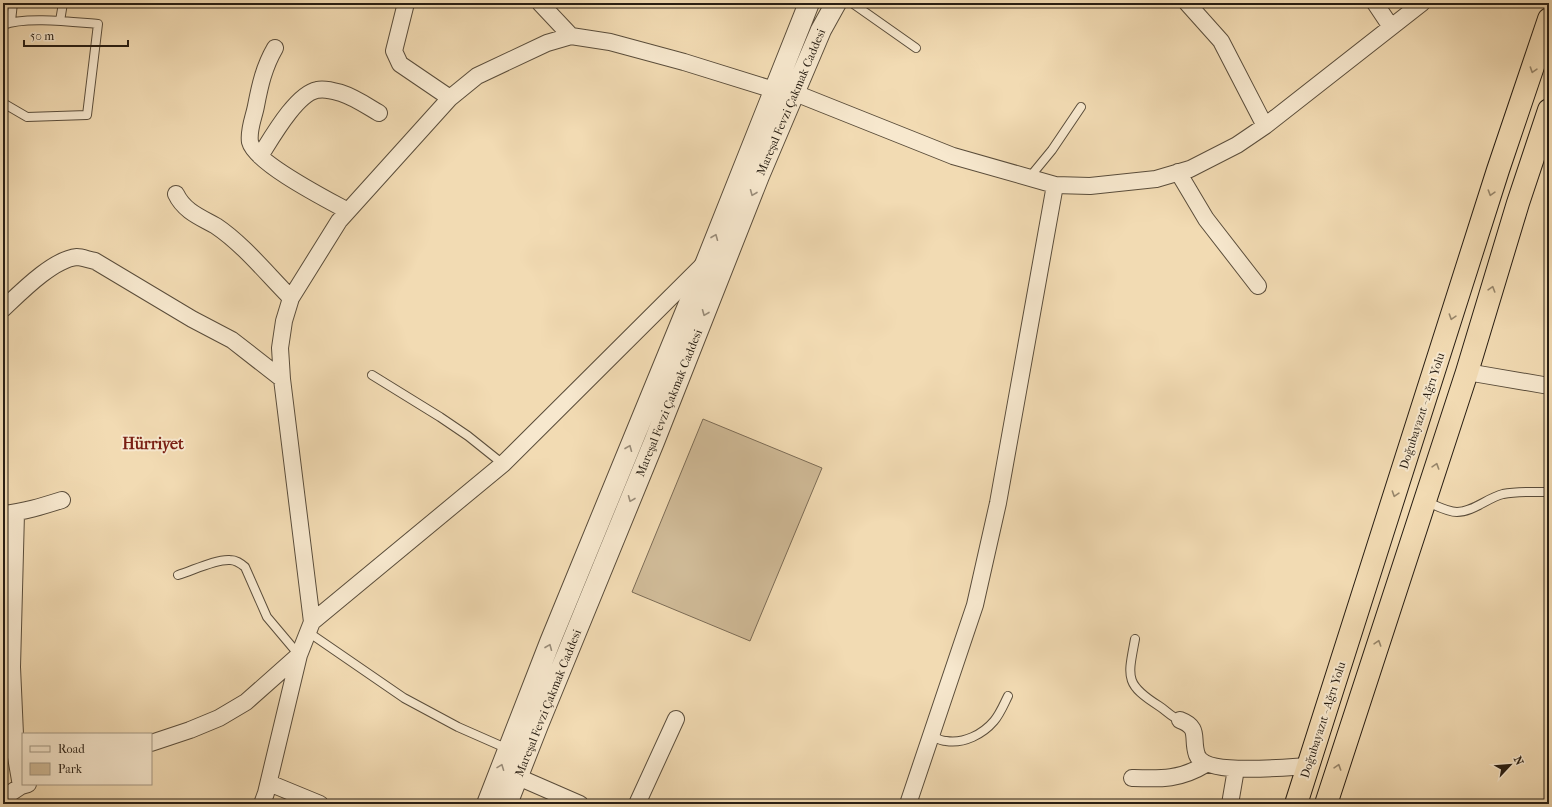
<svg xmlns="http://www.w3.org/2000/svg" width="1552" height="807" viewBox="0 0 1552 807" font-family="'IM FELL French Canon',serif">
  <style>
    .green { fill: #d0bb98; stroke: #7c6c56 }
    .lines { fill: none; stroke-linecap: round; stroke-linejoin: round }
    .service-casing { stroke: #5a4d3b; stroke-width: 10 }
    .minor-casing { stroke: #5a4d3b; stroke-width: 18 }
    .tertiary-casing { stroke: #5a4d3b; stroke-width: 22 }
    .trunk-casing { stroke: #281e13; stroke-width: 24 }
    .service { stroke: #f7e8ce; stroke-width: 8 }
    .minor { stroke: #f7e8ce; stroke-width: 16 }
    .tertiary { stroke: #f7e8ce; stroke-width: 20 }
    .trunk { stroke: #f2dbb3; stroke-width: 22 }
    .oneway { stroke: #97866b }
    .oneway2 { stroke: #9a8d7a }
    .labels { text-anchor: middle; dominant-baseline: central; stroke-width: 4; stroke-linejoin: round; paint-order: stroke }
    .street-label { font-size: 12px; fill: #281e13; stroke: #f7e8ce }
    .district-label { font-size: 16px; font-weight: bold; fill: #7a1f14; stroke: #f7e8ce }
  </style>
  <rect width="100%" height="100%" fill="#f2dbb3"/>
  <filter id="stains"><feTurbulence type="fractalNoise" baseFrequency=".005" numOctaves="4"/><feColorMatrix values="0 0 0 0 .2 0 0 0 0 .09 0 0 0 0 .02 0 0 0 .5 -.17"/></filter>
  <radialGradient id="worn" r=".72"><stop offset=".6" stop-color="#630" stop-opacity="0"/><stop offset="1" stop-color="#630" stop-opacity=".3"/></radialGradient>
  <path class="green" d="M703 419 822 468 750 641 632 592Z"/>
  <g class="lines">
    <g class="service-casing">
      <path id="service" d="M852 3 916 48
        M11 21 13 3
        M60 21 63 3
        M3 25C25 16 73 22 98 24L87 115 27 117 3 103
        M1029 178 1052 150 1081 107
        M372 375 440 417 468 436 503 464
        M1425 501C1435 505 1447 512 1457 512 1473 512 1487 498 1503 494 1518 491 1534 492 1549 492
        M178 575C192 571 215 559 230 560 236 560 240 563 245 567L267 617 299 655
        M308 632 404 698 458 727 508 749
        M1135 639C1128 677 1124 684 1159 706 1167 711 1171 717 1180 720
        M932 736C936 738 941 741 946 741 964 744 983 734 994 721 1000 714 1004 704 1008 696"/>
    </g>
    <g class="minor-casing">
      <path id="minor" d="M406 3 394 51 400 64 450 98
        M540 3 571 36
        M1187 3 1221 41 1265 126
        M1375 3 1391 27
        M275 48C264 67 260 85 256 106 254 117 248 130 250 142 255 163 328 200 348 211
        M260 156C271 139 296 94 317 90 325 88 334 91 341 93 354 97 367 106 379 113
        M1178 172 1206 219 1258 286
        M176 194C184 211 200 217 216 226 243 244 268 275 291 298
        M3 309C20 293 53 259 77 257 82 257 89 260 95 261L192 319 232 340 282 379
        M1467 372 1549 386
        M16 513 12 667 16 757 21 786
        M3 514C24 512 43 506 62 500
        M312 622 282 379 280 348 284 321 291 298 339 221 450 98 477 76 547 43 571 36 610 42 684 62 774 90 795 93 953 156 1055 185 1090 186 1156 179 1190 169 1237 145 1265 126 1422 3
        M1180 720C1201 728 1191 738 1197 755 1205 776 1287 767 1307 766
        M151 743 190 730 219 718 246 702 299 655 312 622 503 464 703 265
        M518 777 580 804
        M1132 778C1161 779 1180 780 1206 764
        M269 783 320 804
        M3 798 21 786 28 784
        M262 804 266 793 299 655
        M637 804 676 719
        M908 804 975 605 998 503 1055 185
        M1230 804 1236 769"/>
    </g>
    <g class="tertiary-casing">
      <path id="tertiary" d="M487 804 550 642 706 262 809 3
        M507 804 538 725 654 442 759 176 821 30 836 3"/>
    </g>
    <g class="trunk-casing">
      <path id="trunk" d="M1296 804 1498 170 1549 19
        M1326 804 1467 372 1518 203 1549 110"/>
    </g>
    <use href="#service" class="service"/>
    <use href="#minor" class="minor"/>
    <use href="#tertiary" class="tertiary"/>
    <use href="#trunk" class="trunk"/>
  </g>
  <defs><path id="oneway-chevron" d="M-2-3.5L2.5 0L-2 3.5" fill="none" stroke-width="1.6" stroke-linecap="round" stroke-linejoin="round"/></defs>
  <g class="oneway">
    <use href="#oneway-chevron" transform="translate(1533 70) rotate(108)"/>
    <use href="#oneway-chevron" transform="translate(1491 193) rotate(107)"/>
    <use href="#oneway-chevron" transform="translate(1492 289) rotate(-73)"/>
    <use href="#oneway-chevron" transform="translate(1452 317) rotate(108)"/>
    <use href="#oneway-chevron" transform="translate(1436 466) rotate(-72)"/>
    <use href="#oneway-chevron" transform="translate(1395 494) rotate(108)"/>
    <use href="#oneway-chevron" transform="translate(1378 643) rotate(-72)"/>
    <use href="#oneway-chevron" transform="translate(1338 767) rotate(-72)"/>
  </g>
  <g class="oneway2">
    <use href="#oneway-chevron" transform="translate(753 193) rotate(112)"/>
    <use href="#oneway-chevron" transform="translate(715 237) rotate(-68)"/>
    <use href="#oneway-chevron" transform="translate(705 313) rotate(112)"/>
    <use href="#oneway-chevron" transform="translate(629 448) rotate(-68)"/>
    <use href="#oneway-chevron" transform="translate(631 499) rotate(112)"/>
    <use href="#oneway-chevron" transform="translate(549 647) rotate(-68)"/>
    <use href="#oneway-chevron" transform="translate(501 767) rotate(-69)"/>
  </g>
  <g class="labels">
    <g class="street-label">
      <text transform="translate(791 102) rotate(-67)">Mareşal Fevzi Çakmak Caddesi</text>
      <text transform="translate(669 403) rotate(-68)">Mareşal Fevzi Çakmak Caddesi</text>
      <text transform="translate(1422 411) rotate(-72)">Doğubayazıt - Ağrı Yolu</text>
      <text transform="translate(548 703) rotate(-68)">Mareşal Fevzi Çakmak Caddesi</text>
      <text transform="translate(1323 720) rotate(-72)">Doğubayazıt - Ağrı Yolu</text>
    </g>
    <g class="district-label">
      <text x="153" y="443">Hürriyet</text>
    </g>
  </g>
  <rect width="1552" height="807" fill="none" stroke="#f2dbb3" stroke-width="16"/>
  <rect x="4" y="4" width="1544" height="799" fill="none" stroke="#281e13" stroke-width="2"/>
  <rect x="8" y="8" width="1536" height="791" fill="none" stroke="#281e13"/>
  <rect x="22" y="733" width="130" height="52" fill="#f7e8ce" stroke="#a49783"/>
  <rect x="30" y="746" width="20" height="6" fill="#f7e8ce" stroke="#a49783"/>
  <text x="58" y="753" font-size="12" fill="#281e13">Road</text>
  <rect x="30" y="763" width="20" height="12" fill="#d0bb98" stroke="#a49783"/>
  <text x="58" y="773" font-size="12" fill="#281e13">Park</text>
  <g transform="translate(1510 765) rotate(64)" stroke="#f7e8ce" stroke-width="3" paint-order="stroke">
  <path d="M0-3L7 15L0 10L-7 15Z" fill="#281e13"/>
  <text y="-6" font-size="11" font-weight="bold" text-anchor="middle" fill="#281e13">N</text>
  </g>
  <path d="M24 40v6h104v-6" fill="none" stroke="#281e13" stroke-width="2"/>
  <text x="30" y="40" font-size="12" fill="#281e13" stroke="#f7e8ce" stroke-width="3" paint-order="stroke">50 m</text>
  <rect width="100%" height="100%" filter="url(#stains)"/>
  <rect width="100%" height="100%" fill="url(#worn)"/>
</svg>
